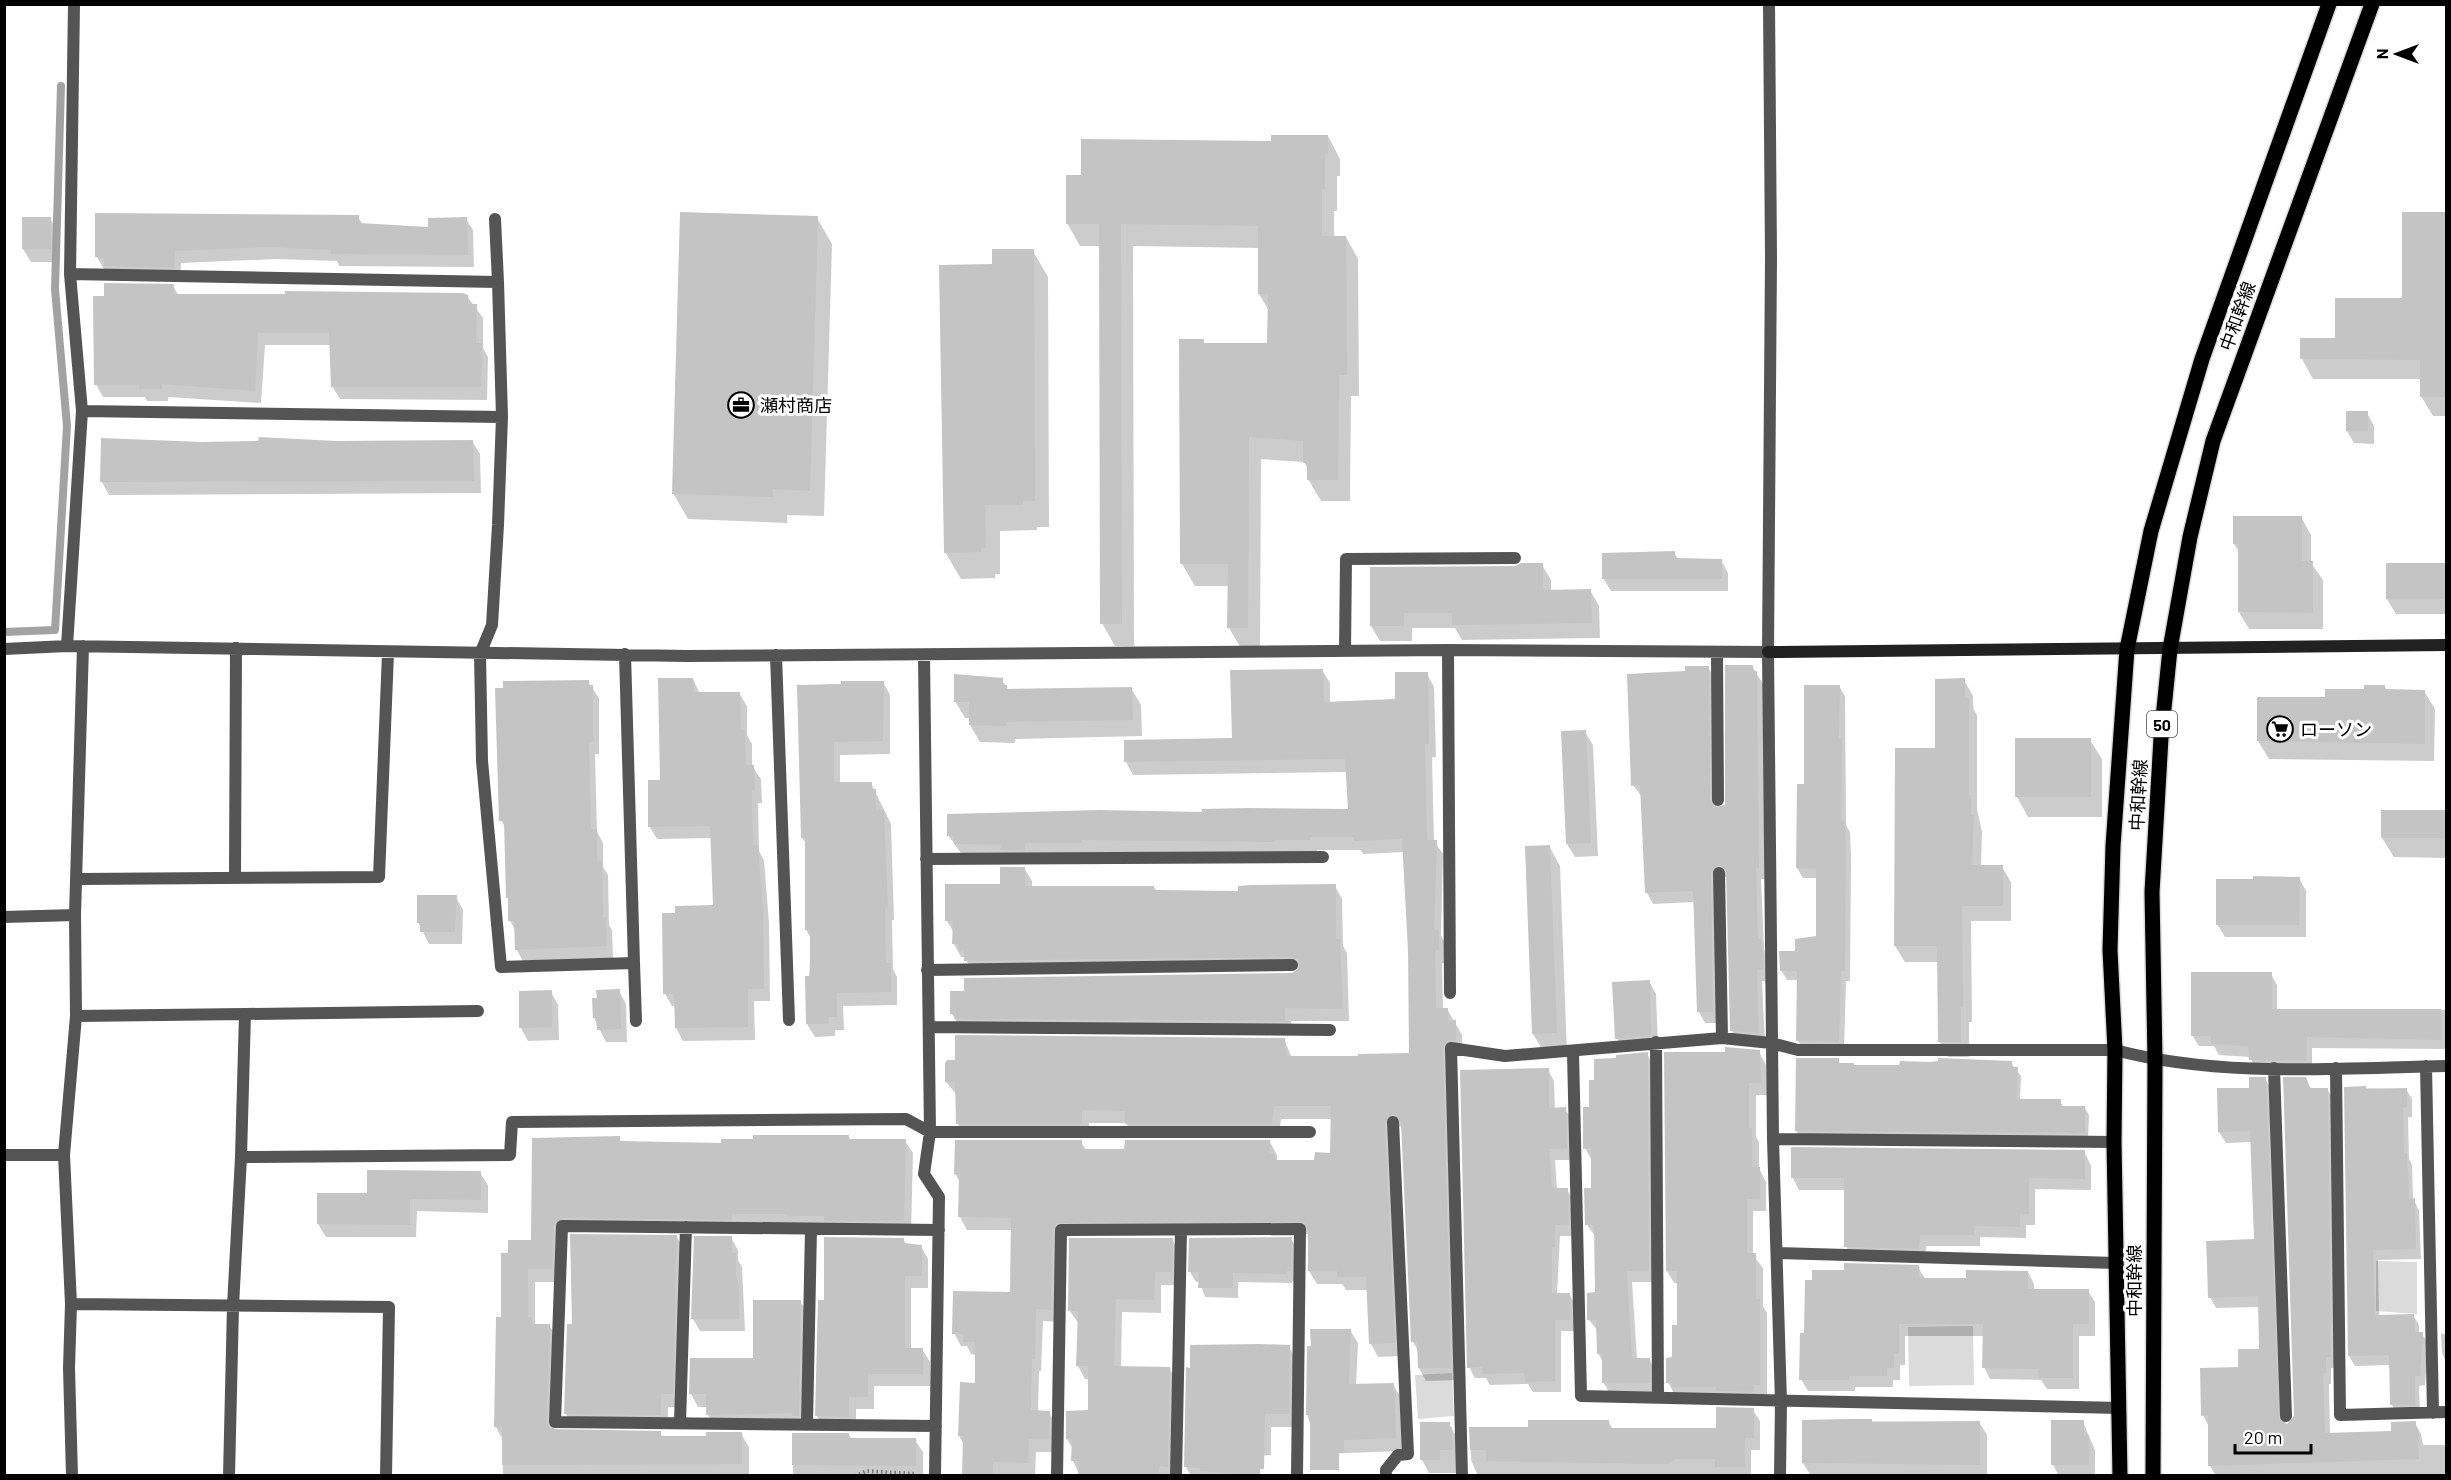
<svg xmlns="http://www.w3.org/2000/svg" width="2451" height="1480" viewBox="0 0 2451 1480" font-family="Barlow,'Noto Sans JP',sans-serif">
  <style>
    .green { fill: #dbdbdb }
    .shadow { fill: #0003 }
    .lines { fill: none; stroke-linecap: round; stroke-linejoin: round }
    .stream { stroke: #a2a2a2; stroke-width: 8 }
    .building { fill: #c4c4c4 }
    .primary-casing { stroke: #dbdbdb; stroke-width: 18 }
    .path { stroke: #767676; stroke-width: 4; stroke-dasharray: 1.5 3; stroke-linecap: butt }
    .lane { stroke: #545454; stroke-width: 12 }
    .street { stroke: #545454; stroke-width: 12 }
    .secondary { stroke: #212121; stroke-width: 12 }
    .primary { stroke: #000; stroke-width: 15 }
    .labels { text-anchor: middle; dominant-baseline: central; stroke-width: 6; stroke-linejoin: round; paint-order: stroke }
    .shield { fill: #fff; stroke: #4c4c4c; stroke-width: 1.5 }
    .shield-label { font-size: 16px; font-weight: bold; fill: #000 }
    .street-label { font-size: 18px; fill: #000; stroke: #fff }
    .poi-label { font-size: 18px; fill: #000; stroke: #fff; text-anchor: start }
  </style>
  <rect width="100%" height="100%" fill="#fff"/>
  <path class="green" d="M2376 1261 2417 1262V1314L2376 1311Z
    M1973 1326 1974 1385 1909 1386 1908 1327Z
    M1452 1373 1454 1416 1418 1419 1415 1375Z"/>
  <path class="shadow" d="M1328 136 1340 159V176H1337V211H1334V237H1346L1358 259 1359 396H1351L1350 501H1321L1308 479V469L1304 462 1261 459 1260 650H1242L1229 628V586H1195L1182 564 1203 341 1205 345H1269V311L1259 294V248L1133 246 1134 646H1115L1102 623 1100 246H1080L1067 223 1082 176 1272 142Z
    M2403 214H2446V416H2433L2421 396V379H2313L2302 359 2403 300Z
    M358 217 363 225 429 228 466 219 473 230 474 267 339 266 337 261 276 259 181 263 180 279 104 269 97 257Z
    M50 218 57 231V262H31L23 249Z
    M817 218 832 244 824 516 787 515V523L688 519 673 493Z
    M1033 251 1048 277 1049 527H1037V530L1000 531V574H995V578L961 579 945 552 994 266Z
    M173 286 179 296H467L483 318V348L488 357 487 400 340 399 332 386 331 345H265L261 403 168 397V401H147L145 397H103L96 384Z
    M2367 413 2374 426V444L2354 443 2347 431Z
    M102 440 202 443 472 441 480 454 481 493 109 495 102 482Z
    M2234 517H2301L2311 535V563L2323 580V629H2249L2239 612V552L2234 544Z
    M1674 552 1678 559 1721 560 1728 573V591H1611L1603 578Z
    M2446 564V614H2396L2387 599 2388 565Z
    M1542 565 1551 580V591L1590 590 1599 606 1600 638 1462 640 1455 628H1412V641H1380L1371 626 1515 568Z
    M1752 666 1763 684 1765 879H1761L1764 947 1769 982 1762 981 1765 1044 1738 1042 1732 1030 1729 877H1722L1719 1023H1705L1699 1012 1695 902 1653 904 1647 893 1642 797 1633 785 1687 672 1708 667 1715 679 1716 809 1719 810 1728 801Z
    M1322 670 1330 683V703L1397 700 1427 674 1434 687 1436 757H1432L1434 841 1443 854 1441 936 1446 944V963H1442L1443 1009H1447L1462 1035V1053H1454L1458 1380 1426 1381 1419 1368V1352L1413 1342 1403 1127 1400 1126 1391 1136 1401 1356 1378 1357 1371 1344 1368 1290H1346L1342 1284H1317L1309 1271 1310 1234 1065 1235 1058 1322 1043 1321 1041 1371H1039L1038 1412H1049L1056 1425V1452H1036L1035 1476H963L964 1444 959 1436 962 1384H976V1355L971 1354 967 1346H961L954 1333 1012 1293 1013 1230H967L960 1217V1182L955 1174 1081 1142 1086 1150 1126 1151 1270 1142 1277 1155V1160L1316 1162 1332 1154 1333 1119H1281L1279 1136H1134L1126 1123H1089V1136H965L957 1123V1095L946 1082 1284 1039 1292 1058 1411 1054 1409 951 1404 852 1363 854 1361 850H1317V853L963 856 948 835 1204 813 1349 811 1347 772 1133 775 1126 762 1233 740Z
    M693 679 700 694 739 693 747 706V735L752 744V766L761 779 762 803H758L759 851 764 860 769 923 770 1001H754L755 1040 683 1041 676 1028V1006H672L665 994 677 914 715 906 712 838 657 839 650 827Z
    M1002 680 1009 691 1131 688 1141 705 1142 736 1015 739V743L980 742 970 725 971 718H965L955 701Z
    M1964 680 1973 696V708L1977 715V809L1982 832 1981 867H2002L2011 882V921H1971L1972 1022H1969V1057H1948L1939 1041 1938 962H1905L1895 946 1936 749Z
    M588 682 599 698V754H595L597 832 603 843V867L608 875 609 925 612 930 613 958 523 961 516 949V931L510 921 506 829 501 820Z
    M883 682 890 695V754L840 755V784L871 783 891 824 894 920H892L893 969 897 977V1005L843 1006 844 1030H835V1036L815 1037 807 1024 811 938 806 930 807 846 802 837 799 686Z
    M1839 686 1845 696 1846 825 1850 832 1851 857 1850 981H1846L1844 1051H1804L1798 1041 1799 980H1787L1781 970 1796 953 1817 937V878H1803L1797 868 1805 785Z
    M2385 687 2387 691H2424L2435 709 2434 761 2269 759 2258 741 2365 691Z
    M1585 732 1593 745 1598 856 1575 857 1567 844Z
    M2090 740 2102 759V817H2028L2017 797Z
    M2382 812H2446V858L2394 857 2382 838Z
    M1549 846 1560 866 1567 1053 1545 1054 1533 1034 1527 847Z
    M1024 868 1032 881V888L1154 887 1156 891 1239 892 1335 886 1342 899 1343 946 1347 953 1349 1021H1291V1034L959 1026 952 1014 1293 975 1301 969 973 974 965 957H961L954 944V933L947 921Z
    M2299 878 2306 891V937H2225L2217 924Z
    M456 897 463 910 462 944H429L418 922Z
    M2271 974 2277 985V1010H2446V1049L2312 1048V1072L2257 1071 2250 1057 2219 1055 2214 1046H2199L2192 1035Z
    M1649 981 1656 994 1658 1048 1624 1051 1617 1038Z
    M619 991 626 1004 627 1042H606L594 1018Z
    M551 992 558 1005 559 1040 528 1041 521 1028Z
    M1759 1052 1766 1065 1767 1095H1756V1137L1759 1142V1168L1766 1182V1211H1753V1255L1763 1268V1306L1767 1313V1398L1675 1395 1668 1382 1678 1326V1283H1674L1667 1271Z
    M1647 1054 1653 1065 1655 1282H1632L1637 1359H1649L1655 1370V1394H1610L1604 1383 1603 1362 1598 1353V1331L1589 1320 1597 1294 1595 1236 1587 1225 1592 1190 1591 1159 1585 1148 1596 1082 1618 1060Z
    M1838 1060 1841 1065 1854 1067 2011 1063 2021 1076 2020 1101H2060L2064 1108H2085L2089 1115 2088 1140 1801 1138 1796 1131Z
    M1548 1070 1554 1081 1555 1109H1565L1572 1120 1573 1160H1555L1557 1190H1567L1574 1201V1236H1560L1557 1295 1569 1294 1576 1306 1577 1331H1561V1392H1533L1528 1384 1490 1385 1486 1378H1475L1469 1367Z
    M2265 1079 2272 1090 2285 1424 2291 1425 2296 1416 2305 1079 2312 1090 2327 1089 2334 1100 2337 1368H2331V1384H2329L2330 1434 2393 1432 2415 1423 2421 1434 2423 1445H2446V1476H2216L2210 1466 2209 1427 2203 1415 2240 1369 2260 1350V1307L2216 1308 2210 1297 2255 1241 2252 1142 2226 1143 2219 1132 2251 1089Z
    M2346 1088 2406 1089 2412 1099V1117H2408L2409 1159 2412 1165 2413 1199 2419 1210 2421 1259 2378 1260 2379 1316 2413 1315 2419 1325V1334H2422L2428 1343 2425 1385 2419 1386 2420 1414 2398 1415 2392 1405 2391 1365 2355 1366 2349 1356Z
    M849 1137 851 1141H905L913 1153 911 1234 566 1231 559 1282H535V1325H549L557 1338 554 1431 660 1433 663 1438H708L741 1434 749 1447V1476H503V1440L496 1427 502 1319 509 1255 533 1242 619 1138 621 1142 722 1144Z
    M1793 1149 2084 1151 2091 1166V1190L2035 1189V1225H2026V1238L1980 1237V1246H1926L1925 1260 1853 1258 1846 1246V1190H1799L1793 1178Z
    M480 1173 488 1185V1213L417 1211 416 1237H326L318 1224 369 1195Z
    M677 1237 684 1250 679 1407H668V1427L573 1426 565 1413 573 1325Z
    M731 1238 738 1250V1260L742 1267 745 1331H700L693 1319Z
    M903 1239 906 1244 921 1246 928 1259V1288H911V1349H922L930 1362V1386H874V1409H856V1429H824L817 1416 819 1301H825Z
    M1172 1239 1179 1252V1285H1161V1313L1122 1312 1121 1367 1169 1368 1177 1381 1175 1476H1080L1073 1461V1449L1067 1439 1090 1411V1379H1085L1078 1366 1079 1324 1069 1310Z
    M1191 1239H1291L1297 1249 1296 1281H1292V1283L1238 1282V1298L1205 1297 1200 1282H1196L1190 1272Z
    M1918 1267 1926 1280H1967L2028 1272 2034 1284V1291H2088L2095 1302V1336H2079V1389H2047L2041 1380 1990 1379 1984 1367V1336H1905V1365H1900V1380H1893V1387H1855V1391H1808L1801 1379 1805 1334Z
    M800 1301 808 1314 806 1429 715 1428 708 1415V1407H698L691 1394 755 1359Z
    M1350 1330 1358 1343 1356 1386 1393 1385 1401 1397 1402 1451 1319 1454 1307 1414 1312 1347Z
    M2441 1334H2446V1362L2442 1353Z
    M1289 1347 1297 1360 1296 1427H1271V1455L1255 1456V1476H1191L1186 1467Z
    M1753 1410 1760 1421V1450H1751V1476H1478L1471 1460V1429H1529L1609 1422 1613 1430 1717 1429Z
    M1804 1421 1979 1422 1987 1435V1476H1811L1803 1463Z
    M2083 1422 2095 1450V1476H2059L2053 1465Z
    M1449 1424 1459 1441 1460 1473H1429L1422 1460Z
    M793 1434 849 1435 851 1439 915 1440 923 1452V1476H793Z"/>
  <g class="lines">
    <path class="stream" d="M4 632 55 630 67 426 55 289 61 86"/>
  </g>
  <path class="building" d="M1271 135H1328V154H1325V189H1322V236H1346L1347 375H1339L1338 480H1307V463H1303V441L1249 437 1248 628H1227L1228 564H1180L1179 339H1204V343H1267L1268 294H1258V226L1121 224 1122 624H1100L1099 224H1066V175H1081V139L1271 141Z
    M680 212 818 216 810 491 773 489V497L672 494Z
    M2402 212H2446V397H2420V360L2300 359V338H2335V298H2402Z
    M95 213 359 215V223L428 227V218L467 217 468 255 331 254V250L268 247 175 251 174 268 104 266V258L95 257Z
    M22 217H51V249H22Z
    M992 249H1034L1035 501H1023V505H985L986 548H981V552L944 553 939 265 992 264Z
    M104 283 174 284 173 294H285V291L463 293 468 295V304H477L476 343H482L481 387H331L329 333H258L255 391 162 384V389H139V385H94L93 296H104Z
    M2346 411H2368V431H2346Z
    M259 437 336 441 473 440 474 481 100 482 101 438 202 442 258 441Z
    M2233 516H2302V561H2313V613L2238 612V544H2233Z
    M1675 551V558L1722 559V579H1602V553Z
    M1521 563H1543V590L1591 589 1592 623 1452 625V613H1404V626H1370V567L1515 566Z
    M2386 563H2446V599H2386Z
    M1725 665H1753V671H1757L1759 868H1756L1758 939H1761L1763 951V970H1757L1759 1033 1730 1031 1726 869 1718 865 1711 873 1713 1012H1697L1693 891 1645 893 1640 785 1631 786 1627 674 1685 671V666H1709L1710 800 1714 807 1725 805Z
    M1323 669 1324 702 1395 699V672H1428L1429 744H1425L1427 840H1437L1434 930H1439V950H1435L1436 1008H1448V1020H1456V1040L1447 1041 1443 1048 1451 1368H1418L1417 1342H1411L1401 1122 1397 1115 1392 1114 1385 1122 1395 1343 1369 1344 1366 1277H1337V1271H1308V1229L1304 1222 1057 1223 1053 1230 1051 1310 1036 1309 1035 1359H1032L1031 1410 1050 1411 1049 1439H1029L1028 1463 993 1462V1476H962L963 1436H958L960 1382 975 1383V1342H963V1334H952L953 1291 1010 1292 1011 1218 958 1217 959 1174H954L955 1140H1082V1149H1124L1125 1140H1270L1269 1154H1275V1160H1314L1315 1152 1330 1153 1331 1106H1274L1272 1124H1125V1111L1082 1110V1124H956L955 1082H945V1063L947 1060H955V1035L1285 1038 1286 1056H1358V1054L1409 1053 1408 951 1402 839 1354 841V837H1310V840H1274V842L1082 840V843H1025V850H1000L1001 845 954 844V836H947V814L1099 810 1202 812V809L1248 808 1348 809 1345 759 1124 762V740L1232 738 1230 670Z
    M954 674 1003 678V685H1007V689L1132 687 1133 720 1006 722V726L969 725V702H954Z
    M658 678H693L694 692H740L741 730H745L746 765H754L755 790H752L753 846 758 845 763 909 764 989H748V1027L675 1028 674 994H663L662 913H675V906L713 905 710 826 648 827V780H660Z
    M1965 678V698H1969V795H1971V815H1974L1972 865H2003V906H1962L1963 1007H1961V1042H1938L1937 946H1894L1895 748H1935V679Z
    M589 680V685H593V742H589L591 829H597V862L602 861 603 917H606L607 946 515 950 514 921H508V898H506L504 821H499L495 688H503V681Z
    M841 681H884L883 741 834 742V782H872V789H876V810H884L888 908H885L886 963H891V992L837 993V1017H828L829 1024H806L805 976H810V930H805V838H801L797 685 841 684Z
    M1804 685H1840L1839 738H1842L1841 821H1845L1846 846 1845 971H1841L1839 1042 1796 1041 1797 971H1780L1779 951H1795V939L1816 936V869L1796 868 1797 784H1804Z
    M2364 685H2385V689L2425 690V744L2257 741V697H2325V689H2364Z
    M1586 730 1591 843 1566 844 1561 731Z
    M2015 738H2091V797H2015Z
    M2381 810H2446V838H2381Z
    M1550 845 1557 1033 1532 1034 1525 846Z
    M1000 867H1025V886H1154V890L1238 891V886L1250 885 1336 884V939H1340L1343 1009 1285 1008V1021L955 1019V1014H950V991H964V978L1292 973 1299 968V960L1292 957 964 961V950H959V944H952L953 921H945V884H1000Z
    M2253 876 2300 877 2299 925H2216V879H2253Z
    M417 895H457L455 932H420V923H417Z
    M2191 972H2272V1009H2441V1040L2307 1037 2306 1061 2249 1060 2248 1046 2211 1044V1036H2191Z
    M1650 980 1651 1035 1615 1039 1612 982Z
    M620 989 621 1029 597 1030 596 1018H593L592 998H597L596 990Z
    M552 990V1027L519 1028V991Z
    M1725 1047 1760 1050 1761 1083H1749V1128H1752V1167H1760V1199H1747V1253H1756V1299H1760V1385H1754V1392L1716 1391V1387H1672V1383H1666V1358L1672 1357V1325H1677V1271H1666L1664 1052H1725Z
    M1648 1052 1649 1271H1627L1632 1358H1650V1383H1602V1354H1597L1596 1320H1587V1293L1595 1292 1594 1225H1585L1584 1188H1591V1148L1583 1149V1107H1589V1080H1594V1059L1616 1058V1055Z
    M1796 1058H1839V1063H1854V1065H1899L1900 1061 1930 1062 1938 1061V1058L2012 1061V1067H2018L2017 1099H2061V1106H2085V1133L1795 1131Z
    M1549 1068V1108L1566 1107 1567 1149H1549L1552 1188H1568L1569 1225H1555V1247H1552V1293H1570L1571 1320H1555V1381L1525 1382 1524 1373 1482 1374V1367L1467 1368 1460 1070Z
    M2249 1077H2266L2279 1420 2287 1424 2294 1416 2283 1077H2306L2310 1088H2328L2331 1357H2326V1373H2323L2325 1433 2391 1431V1422L2416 1421V1428H2418L2419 1459 2208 1466V1415L2201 1416 2200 1368 2238 1367V1349H2259L2258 1296 2208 1298 2207 1264 2206 1241 2254 1239 2250 1131 2218 1132 2217 1088H2249Z
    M2366 1086V1089L2407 1088V1107L2403 1108 2404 1153H2407L2409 1199 2415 1198 2416 1249 2373 1250 2375 1315 2414 1314 2415 1332H2423L2420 1376H2415V1405H2390L2389 1355 2348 1356 2344 1087Z
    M753 1135H849V1139H906L904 1221H824V1216H787V1214H732V1220L562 1218 554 1225 552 1269H528V1317H532V1324H550L547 1422 550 1429 661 1431V1436H706V1432H742V1464L502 1465V1427H494L496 1317H501V1253H508V1240H531L532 1138 620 1136V1141L721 1143V1139H753Z
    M1791 1147 2085 1150V1179L2029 1178V1214H2020V1227L1974 1226V1235H1920L1919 1249 1844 1247V1178H1791Z
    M367 1170 481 1171V1200L410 1199V1225L317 1224V1193H367Z
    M570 1234 677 1235 673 1394H661V1415L564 1414 567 1324H572Z
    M694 1236H732V1253H736V1276L739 1286V1319H691Z
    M824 1237 904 1238V1243L922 1245V1276H905V1348H923V1374H868V1397H849V1417L815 1416 818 1300H824Z
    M1292 1237 1291 1271H1287V1274L1233 1273V1288H1198L1199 1272H1188L1189 1238Z
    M1069 1238H1173L1172 1272H1155L1154 1300 1116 1299 1114 1366 1170 1367 1168 1467 1159 1466V1476H1078L1079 1461H1071L1072 1439H1066V1411L1088 1410V1366H1076L1078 1311H1068Z
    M1844 1263 1919 1265V1278H1966V1270L2028 1271V1289H2089V1324H2073V1378H2038V1369L1982 1368 1983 1324H1899V1354H1894V1368H1887V1376H1849V1380H1799L1800 1333H1804L1805 1280H1812V1270H1844Z
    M753 1300H801L799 1416H792V1413L706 1415V1394H689L690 1358H753Z
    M1310 1329H1351L1349 1384 1394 1383 1396 1438 1344 1440V1453H1339V1470H1310V1415H1306L1307 1346H1311Z
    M1259 1344 1290 1345 1289 1414H1265L1264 1469H1260V1476L1200 1471V1468L1184 1467 1186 1367 1190 1368V1345Z
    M1716 1407 1754 1408V1438H1745V1467H1715V1459H1675L1669 1464H1645L1486 1461V1450H1470L1469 1427H1528V1420H1609V1428H1716Z
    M1848 1419H1872V1422L1980 1421V1465L1802 1463V1420Z
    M2051 1420H2084V1435H2089V1465H2051Z
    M1420 1422H1450V1427H1452L1453 1450H1440V1460H1420Z
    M792 1433H849V1438H916V1466L792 1465Z"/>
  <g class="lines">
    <g class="primary-casing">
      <path id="primary" d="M2120 1476 2114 1142 2115 1050 2110 950 2113 846 2127 649 2151 531 2202 359 2329 4
        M2153 1476 2155 1060 2152 892 2161 738 2170 649 2190 537 2213 441 2372 4"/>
    </g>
    <path class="path" d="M855 1476 867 1471 916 1474"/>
    <path class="lane" d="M245 1014 478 1011"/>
    <path class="street" d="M1769 4 1771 258 1768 652 1773 1139 1781 1402 1780 1476
      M495 219 498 282
      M70 274 498 282 502 417 498 525 492 625 480 654 482 761 501 967 634 963 625 654
      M82 411 502 417
      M67 646 82 411 70 274 74 4
      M4 649 67 646 687 656 1448 650 1768 652
      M1448 650 1450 993
      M1345 651 1346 559 1515 558
      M1717 653 1718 800
      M776 655 789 1020
      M924 655 930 1132 924 1174 939 1197 935 1476
      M926 859 1323 857
      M1719 873 1722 1038
      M235 878 236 648
      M78 879 379 877 388 653
      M4 917 75 915
      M634 963 636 1021
      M927 970 1292 965
      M76 1016 245 1014 241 1157 510 1155 512 1122 906 1119 930 1132H1310
      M929 1027 1330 1030
      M1656 1042 1658 1398
      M1573 1053 1581 1396 2120 1408
      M2426 1066 2433 1413
      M2274 1068 2286 1416
      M2336 1068 2340 1415 2446 1412
      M1773 1139 2114 1142
      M4 1155H64
      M1777 1253 2116 1263
      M71 1304 389 1307 386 1476
      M680 1423 686 1227
      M807 1424 811 1229
      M936 1426 555 1422 562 1226 939 1230
      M72 1476 69 1368 71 1304 64 1155 76 1016 75 915 83 646
      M229 1476 233 1306 241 1157
      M1057 1476 1061 1230 1300 1229 1297 1476
      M1176 1476 1181 1230
      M1386 1476V1470L1398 1455 1408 1454 1393 1122
      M1462 1476 1451 1048 1505 1056 1722 1038 1771 1043 1798 1050H2115C2220 1078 2339 1068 2446 1066"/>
    <path class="secondary" d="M1768 652 2446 645"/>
    <use href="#primary" class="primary"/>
  </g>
  <defs>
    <g id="office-ring" transform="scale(1.35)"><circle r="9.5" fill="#fff" stroke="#000" stroke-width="1.5"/><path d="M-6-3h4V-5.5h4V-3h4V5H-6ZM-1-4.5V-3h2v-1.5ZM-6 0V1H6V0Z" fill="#000"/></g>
    <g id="supermarket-ring" transform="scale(1.35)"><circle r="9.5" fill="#fff" stroke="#000" stroke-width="1.5"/><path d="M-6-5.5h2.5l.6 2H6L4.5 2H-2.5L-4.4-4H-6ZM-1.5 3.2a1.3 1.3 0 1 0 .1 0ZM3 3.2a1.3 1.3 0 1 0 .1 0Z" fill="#000"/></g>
  </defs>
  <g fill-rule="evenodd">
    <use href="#office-ring" x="741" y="405"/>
    <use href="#supermarket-ring" x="2280" y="729"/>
  </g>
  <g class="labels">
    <rect class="shield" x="2147" y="711" width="30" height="26" rx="4.5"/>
    <g class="shield-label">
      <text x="2162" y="724">50</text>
    </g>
    <g class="street-label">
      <text transform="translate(2237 316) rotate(-70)">中和幹線</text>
      <text transform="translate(2138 795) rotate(-87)">中和幹線</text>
      <text transform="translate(2134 1281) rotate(-90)">中和幹線</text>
    </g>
    <g class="poi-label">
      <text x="760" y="405">瀬村商店</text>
      <text x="2300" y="729">ローソン</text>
    </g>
  </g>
  <rect width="2451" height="1480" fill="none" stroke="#000000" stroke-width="12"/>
  <g transform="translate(2397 54) rotate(270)" stroke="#ffffff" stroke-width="4.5" paint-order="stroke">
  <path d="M0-4.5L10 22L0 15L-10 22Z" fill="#000000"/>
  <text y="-9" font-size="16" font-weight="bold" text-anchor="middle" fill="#000000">N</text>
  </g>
  <path d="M2235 1444v9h76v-9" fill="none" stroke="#000000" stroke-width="3"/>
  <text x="2244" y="1444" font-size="18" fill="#000000" stroke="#ffffff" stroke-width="4.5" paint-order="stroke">20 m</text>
</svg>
